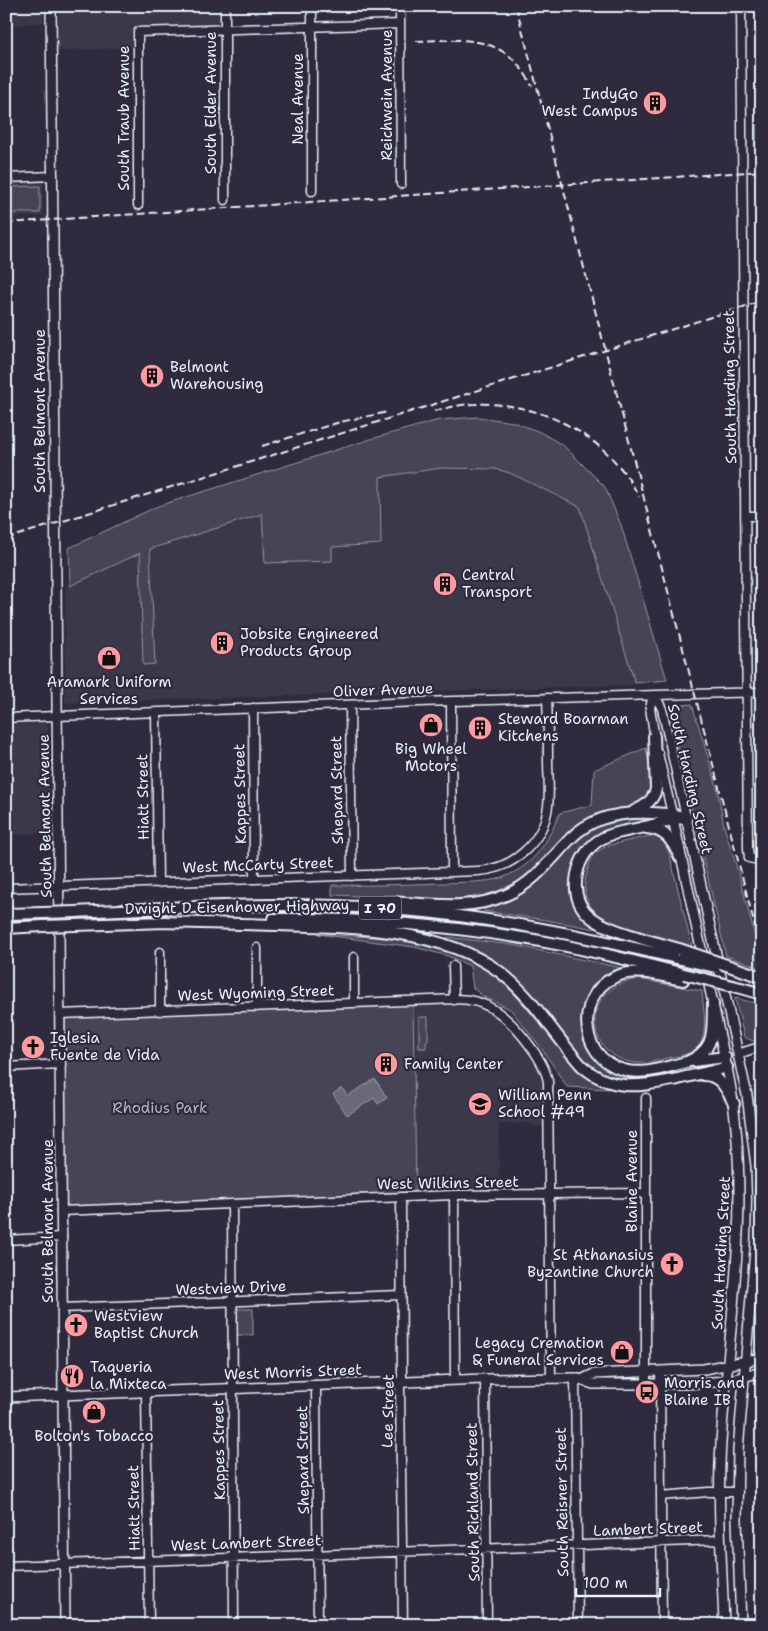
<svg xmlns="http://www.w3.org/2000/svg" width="768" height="1631" viewBox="0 0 768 1631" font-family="'Shantell Sans',sans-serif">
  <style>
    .built { fill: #3b3749 }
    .green { fill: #464455; stroke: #979aa6 }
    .water { fill: #696978; stroke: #9c9fab }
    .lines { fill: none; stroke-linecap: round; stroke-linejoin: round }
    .minor-casing { stroke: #e8f1f8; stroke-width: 11 }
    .major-casing { stroke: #e8f1f8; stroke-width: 12 }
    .highway-casing { stroke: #e8f1f8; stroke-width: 14 }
    .minor { stroke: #2f2a3d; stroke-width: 8 }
    .major { stroke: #2f2a3d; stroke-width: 9 }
    .highway { stroke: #2f2a3d; stroke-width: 10 }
    .rail { stroke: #e8f1f8; stroke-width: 2; stroke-dasharray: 8 4; stroke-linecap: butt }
    .highway-bridge-casing { stroke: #e8f1f8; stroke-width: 14; stroke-linecap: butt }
    .highway-bridge { stroke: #2f2a3d; stroke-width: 10 }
    .labels { text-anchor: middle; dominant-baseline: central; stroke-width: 4.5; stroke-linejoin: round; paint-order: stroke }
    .shield { fill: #2f2a3d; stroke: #b0b5c0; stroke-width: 1 }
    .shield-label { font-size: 14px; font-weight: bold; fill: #e8f1f8 }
    .poi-label { font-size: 15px; fill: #e8f1f8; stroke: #2f2a3d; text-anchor: start }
    .street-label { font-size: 15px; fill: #e8f1f8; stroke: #2f2a3d }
    .park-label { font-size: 15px; fill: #afb4bf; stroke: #2f2a3d }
  </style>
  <rect width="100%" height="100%" fill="#2f2a3d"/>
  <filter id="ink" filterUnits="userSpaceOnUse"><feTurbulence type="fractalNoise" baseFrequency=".02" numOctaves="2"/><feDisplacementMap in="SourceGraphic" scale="10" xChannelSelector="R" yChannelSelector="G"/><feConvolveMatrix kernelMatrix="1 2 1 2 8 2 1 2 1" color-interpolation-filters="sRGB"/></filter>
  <g filter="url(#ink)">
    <path class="built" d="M6 6H44V22L6 26Z
      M59 6H219V24L132 27 131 48 57 51Z
      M6 180H43V216L6 218Z
      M441 468 495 469 510 473 580 507 635 683 630 685 65 703V589L70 586 141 553 143 665 155 664 149 549 262 513 332 561 331 547 381 544 380 477Z
      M45 723 48 725 51 833 6 835V725Z
      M464 1003 487 1009 497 1015 509 1027 532 1056 539 1068 544 1084 546 1126 536 1127 531 1123 499 1124V1187L415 1190 413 1005Z"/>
    <path class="green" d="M756 125H762V154H757Z
      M40 186V213H6V187Z
      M478 417 513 422 540 432 564 446 605 487 621 525 667 680 635 683 580 507 510 473 495 469 441 468 380 477 381 544 332 547V561L265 563 262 514 150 549 155 664 143 665 140 553 70 586 69 548 158 506 371 439 439 420Z
      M692 704 717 787 724 826 739 875 762 963V968L726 956 671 720V712L675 706Z
      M646 748 653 785 648 799 638 805 597 815 577 827 543 862 522 881 502 892 477 899 456 900 332 895V885C370 886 407 884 444 883 460 882 490 883 504 877 536 864 547 842 560 813L592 805 594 770Z
      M656 815 655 819C630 825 589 828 578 856 576 864 579 900 579 910L583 918 596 927 595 929 546 920 484 911V907C507 899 529 891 546 872 558 860 569 844 583 833 602 818 633 817 656 815Z
      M650 836C663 838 666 844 670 856L692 947C673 941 655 936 636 930 590 916 573 903 593 854L609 845Z
      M318 934C364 937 422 937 464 956 494 969 515 994 535 1018 561 1047 571 1070 608 1089L567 1087 542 1049 510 1009 484 997 473 988 470 966 448 956 414 947Z
      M447 937 513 945 627 969C614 974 600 978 591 990 572 1019 585 1062 618 1074 640 1082 675 1070 698 1066L707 1065 708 1067C686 1072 656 1082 634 1083 618 1084 599 1076 587 1065L503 969C485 956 468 947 447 940Z
      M639 979 702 991C703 1010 712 1045 689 1053 682 1056 674 1057 667 1058 657 1061 646 1064 637 1063 583 1058 578 986 639 979Z
      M735 998 762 1005V1040L753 1041 744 1037Z
      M413 1005 416 1187 414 1192 70 1206 64 1202 63 1022 67 1018Z
      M419 1017H428V1041H426V1048H419Z
      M235 1309H253V1335H235Z"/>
    <path class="water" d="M375 1079 387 1098 378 1104 374 1098 347 1115 333 1094 342 1088 347 1096Z"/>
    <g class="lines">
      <g class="minor-casing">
        <path id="minor" d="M225 6V200
          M312 6V191
          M400 6 401 184
          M741 6 748 848 749 858 762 861
          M6 178 53 176
          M138 205V32L400 24
          M745 516H762
          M451 701 452 872
          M350 705 352 876
          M253 708 254 879
          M156 712 158 883
          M6 718 419 702 762 692
          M655 739 650 708 653 695 658 701 662 709 686 817
          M658 753 672 814
          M6 888 478 871C514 869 544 841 548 806 550 791 548 775 548 760 548 739 548 719 547 698
          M257 948V1007
          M160 952V1011
          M354 957V1003
          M453 966 454 1000
          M60 1014 457 999C487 999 506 1016 524 1038 535 1052 544 1064 548 1081L551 1378
          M738 1054 762 1046
          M6 1067 61 1064
          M646 1098V1384
          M454 1195 455 1380
          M401 1197 402 1377 400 1388 403 1625
          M232 1205 234 1625
          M61 1211 454 1195 646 1193
          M6 1240 62 1237
          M62 1308 401 1295
          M660 1371 662 1625
          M575 1378 578 1625
          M485 1379 487 1625
          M316 1385 318 1625
          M146 1391 149 1625
          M661 1496 708 1492H737
          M6 1566 720 1540"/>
      </g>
      <g class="major-casing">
        <path id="major" d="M51 6 65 1625
          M672 814 729 1078C752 1199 729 1322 721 1443 717 1504 722 1564 724 1625
          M686 817 747 1095 756 1166 757 1200 756 1238 738 1450 737 1520 741 1625
          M581 1380 594 1374 704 1369 762 1358
          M6 1397 485 1379 575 1378 593 1384H685L726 1381 762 1372"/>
      </g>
      <g class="highway-casing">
        <path id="highway" d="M634 811C645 806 653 801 656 789L654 736
          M646 828C666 829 672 841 680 857
          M386 902C426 903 468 912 506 895 534 883 550 860 571 838 600 808 648 810 686 817
          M75 912C180 907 285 901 390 909 489 916 585 936 681 959
          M6 914 43 913
          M273 919C366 918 459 926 551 943 596 951 640 963 684 974
          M160 922C199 923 238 924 277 925 349 927 441 928 500 972 533 997 554 1035 582 1066 613 1093 641 1086 678 1079 694 1075 711 1072 727 1067
          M75 925 166 922
          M6 928 43 926
          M679 949C664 945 649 941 634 936 603 927 569 915 577 874 580 859 589 845 603 838 614 832 628 831 640 828 654 825 667 821 681 818
          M683 980C664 977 642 969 623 974 574 987 576 1058 624 1070 644 1076 668 1066 687 1062 717 1049 712 1031 713 1004
          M741 988 762 994
          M693 1061 725 1057
          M703 1075C721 1075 727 1090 734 1104"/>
      </g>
      <use href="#minor" class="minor"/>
      <use href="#major" class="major"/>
      <use href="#highway" class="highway"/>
      <path class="rail" d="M516 6 762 953
        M416 41C467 39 506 34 532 86
        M6 223 762 171
        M434 411C448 408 461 404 475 404 541 401 610 437 639 497
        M262 446 340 422 388 412
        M6 539 762 301"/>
      <g class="highway-bridge-casing">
        <path id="highway-bridge" d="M43 913 75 912
          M43 926 75 925
          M679 949 762 977
          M681 959 715 967
          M684 974 741 988"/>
      </g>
      <use href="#highway-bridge" class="highway-bridge"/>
    </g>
  </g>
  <defs>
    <g id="building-disc" transform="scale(1.25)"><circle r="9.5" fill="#ff9aa2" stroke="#2f2a3d"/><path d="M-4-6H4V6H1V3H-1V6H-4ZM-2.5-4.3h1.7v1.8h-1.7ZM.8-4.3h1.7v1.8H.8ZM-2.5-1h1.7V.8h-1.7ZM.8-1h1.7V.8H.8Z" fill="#111"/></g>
    <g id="shop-disc" transform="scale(1.25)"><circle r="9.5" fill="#ff9aa2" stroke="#2f2a3d"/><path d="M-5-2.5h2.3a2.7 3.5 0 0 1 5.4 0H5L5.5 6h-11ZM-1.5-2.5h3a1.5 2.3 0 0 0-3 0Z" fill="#111"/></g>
    <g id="church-disc" transform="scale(1.25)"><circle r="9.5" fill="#ff9aa2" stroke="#2f2a3d"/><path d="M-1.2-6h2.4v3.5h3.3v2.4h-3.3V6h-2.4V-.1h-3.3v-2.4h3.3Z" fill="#111"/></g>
    <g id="school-disc" transform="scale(1.25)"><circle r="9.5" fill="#ff9aa2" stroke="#2f2a3d"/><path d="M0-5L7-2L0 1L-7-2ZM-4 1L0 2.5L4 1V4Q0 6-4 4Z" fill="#111"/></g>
    <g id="restaurant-disc" transform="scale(1.25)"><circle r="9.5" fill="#ff9aa2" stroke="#2f2a3d"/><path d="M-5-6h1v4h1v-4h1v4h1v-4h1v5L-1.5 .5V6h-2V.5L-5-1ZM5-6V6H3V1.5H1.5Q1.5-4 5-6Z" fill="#111"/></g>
    <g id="bus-disc" transform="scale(1.25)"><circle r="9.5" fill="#ff9aa2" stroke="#2f2a3d"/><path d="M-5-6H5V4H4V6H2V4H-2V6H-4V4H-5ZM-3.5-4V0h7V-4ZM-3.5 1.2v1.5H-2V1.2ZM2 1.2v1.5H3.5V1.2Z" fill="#111"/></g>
  </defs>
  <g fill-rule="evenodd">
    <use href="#building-disc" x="655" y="103"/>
    <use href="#building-disc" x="152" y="376"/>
    <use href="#building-disc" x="445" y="584"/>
    <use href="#building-disc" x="222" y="643"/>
    <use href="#shop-disc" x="109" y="658"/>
    <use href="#shop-disc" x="431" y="725"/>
    <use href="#building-disc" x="480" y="728"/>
    <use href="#church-disc" x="33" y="1047"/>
    <use href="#building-disc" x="386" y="1064"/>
    <use href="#school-disc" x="480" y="1104"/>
    <use href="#church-disc" x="672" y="1264"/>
    <use href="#church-disc" x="76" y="1325"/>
    <use href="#shop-disc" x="622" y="1352"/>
    <use href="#restaurant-disc" x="72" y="1376"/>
    <use href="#bus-disc" x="647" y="1392"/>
    <use href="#shop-disc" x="94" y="1412"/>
  </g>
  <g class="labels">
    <rect class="shield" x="359" y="896.5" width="42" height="23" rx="4"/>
    <g class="shield-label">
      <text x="380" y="908">I 70</text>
    </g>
    <g class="poi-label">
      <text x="638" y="94" text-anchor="end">IndyGo<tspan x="638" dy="17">West Campus</tspan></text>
      <text x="170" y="367">Belmont<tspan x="170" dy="17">Warehousing</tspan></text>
      <text x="462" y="575">Central<tspan x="462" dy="17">Transport</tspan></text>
      <text x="240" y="634">Jobsite Engineered<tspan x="240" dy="17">Products Group</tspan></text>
      <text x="109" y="682" text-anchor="middle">Aramark Uniform<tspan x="109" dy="17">Services</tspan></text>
      <text x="498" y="719">Steward Boarman<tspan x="498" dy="17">Kitchens</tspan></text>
      <text x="431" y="749" text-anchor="middle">Big Wheel<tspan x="431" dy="17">Motors</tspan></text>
      <text x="50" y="1038">Iglesia<tspan x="50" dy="17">Fuente de Vida</tspan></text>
      <text x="404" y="1064">Family Center</text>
      <text x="498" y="1095">William Penn<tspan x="498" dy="17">School #49</tspan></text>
      <text x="654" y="1255" text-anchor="end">St Athanasius<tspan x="654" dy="17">Byzantine Church</tspan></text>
      <text x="94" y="1316">Westview<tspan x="94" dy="17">Baptist Church</tspan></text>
      <text x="604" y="1343" text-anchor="end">Legacy Cremation<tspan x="604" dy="17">&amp; Funeral Services</tspan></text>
      <text x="90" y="1367">Taqueria<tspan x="90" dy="17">la Mixteca</tspan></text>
      <text x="664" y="1383">Morris and<tspan x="664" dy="17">Blaine IB</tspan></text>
      <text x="94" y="1436" text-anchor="middle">Bolton's Tobacco</text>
    </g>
    <g class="street-label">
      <text transform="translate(387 95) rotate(-90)">Reichwein Avenue</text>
      <text transform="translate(298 99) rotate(-90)">Neal Avenue</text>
      <text transform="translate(211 103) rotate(-90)">South Elder Avenue</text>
      <text transform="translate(124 118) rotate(-90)">South Traub Avenue</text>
      <text transform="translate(730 387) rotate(-91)">South Harding Street</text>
      <text transform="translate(40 411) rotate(-90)">South Belmont Avenue</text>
      <text transform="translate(383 690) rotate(-2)">Oliver Avenue</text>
      <text transform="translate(690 779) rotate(77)">South Harding Street</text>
      <text transform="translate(337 790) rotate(-91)">Shepard Street</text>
      <text transform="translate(240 794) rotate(-91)">Kappes Street</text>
      <text transform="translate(143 797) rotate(-91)">Hiatt Street</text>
      <text transform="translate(45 816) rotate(-91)">South Belmont Avenue</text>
      <text transform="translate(258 865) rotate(-2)">West McCarty Street</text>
      <text transform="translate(237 907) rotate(-1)">Dwight D Eisenhower Highway</text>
      <text transform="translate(256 993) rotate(-2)">West Wyoming Street</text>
      <text transform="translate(632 1181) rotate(-90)">Blaine Avenue</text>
      <text transform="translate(448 1183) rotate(-1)">West Wilkins Street</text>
      <text transform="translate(48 1221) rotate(-90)">South Belmont Avenue</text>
      <text transform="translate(721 1253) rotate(-87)">South Harding Street</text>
      <text transform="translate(231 1288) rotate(-2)">Westview Drive</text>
      <text transform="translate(293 1372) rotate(-2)">West Morris Street</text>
      <text transform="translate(388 1411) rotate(-89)">Lee Street</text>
      <text transform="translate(219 1450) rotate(-91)">Kappes Street</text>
      <text transform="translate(303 1460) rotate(-91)">Shepard Street</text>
      <text transform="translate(473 1502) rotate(-91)">South Richland Street</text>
      <text transform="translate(562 1502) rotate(-91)">South Reisner Street</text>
      <text transform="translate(134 1508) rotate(-91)">Hiatt Street</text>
      <text transform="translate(648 1529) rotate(-2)">Lambert Street</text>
      <text transform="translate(246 1543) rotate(-2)">West Lambert Street</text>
    </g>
    <g class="park-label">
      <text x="160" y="1108">Rhodius Park</text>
    </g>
  </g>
  <rect width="768" height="1631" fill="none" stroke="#2f2a3d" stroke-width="25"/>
  <rect x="12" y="12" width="743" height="1606" fill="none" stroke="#e8f1f8" stroke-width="2" filter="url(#ink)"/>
  <path d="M576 1588v8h84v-8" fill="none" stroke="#e8f1f8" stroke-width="2.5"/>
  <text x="583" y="1588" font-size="15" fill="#e8f1f8" stroke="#2f2a3d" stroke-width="4" paint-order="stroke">100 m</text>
</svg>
